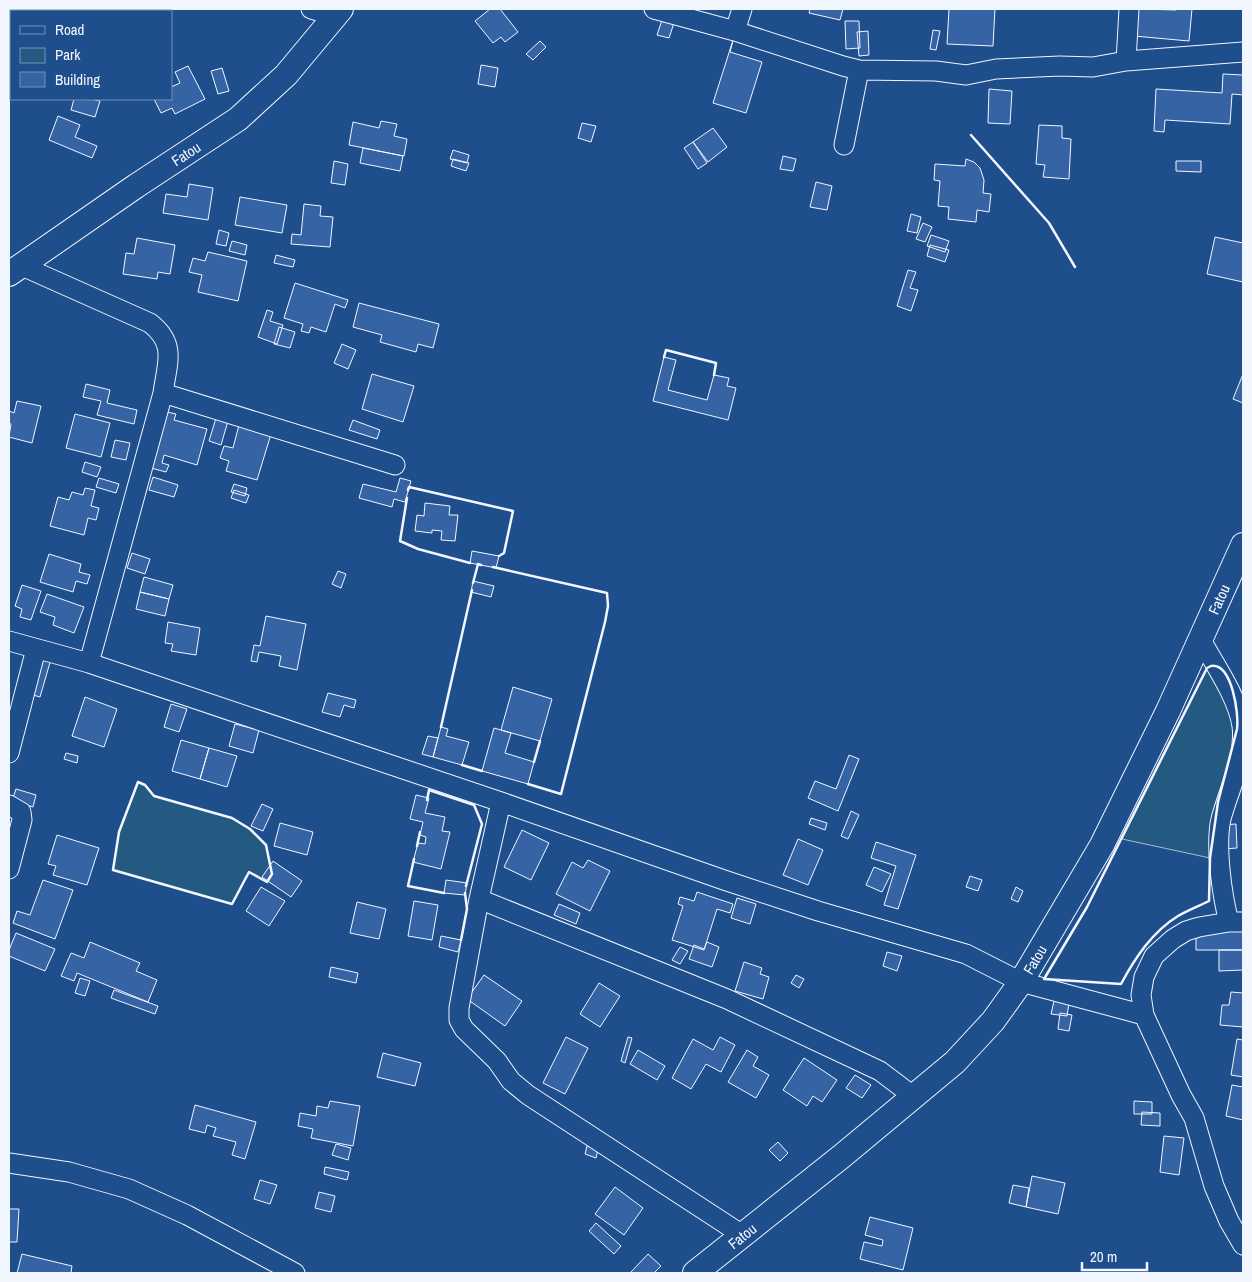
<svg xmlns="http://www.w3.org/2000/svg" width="1252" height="1282" viewBox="0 0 1252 1282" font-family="'Archivo Narrow',sans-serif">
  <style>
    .green { fill: #245a82; stroke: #a8bbd7 }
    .building { fill: #3563a3; stroke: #f2f6ff }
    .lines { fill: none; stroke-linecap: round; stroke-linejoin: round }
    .minor-casing { stroke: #f2f6ff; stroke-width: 21 }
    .tertiary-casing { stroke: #f2f6ff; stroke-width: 26 }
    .minor { stroke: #1f4e8c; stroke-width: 19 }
    .tertiary { stroke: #1f4e8c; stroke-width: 24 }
    .wall { stroke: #f2f6ff; stroke-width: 2.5 }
    .labels { text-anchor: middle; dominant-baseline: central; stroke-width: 4; stroke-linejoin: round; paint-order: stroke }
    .street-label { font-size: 15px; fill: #f2f6ff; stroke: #1f4e8c }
  </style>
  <rect width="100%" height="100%" fill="#1f4e8c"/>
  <path class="green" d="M1211 666 1237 729 1218 802 1210 858 1122 839 1207 668Z
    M138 782 145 785 154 796 232 818 250 829 266 845 272 874 267 882 249 872 232 904 113 870 119 832Z"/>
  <path class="building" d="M490 9H500L518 32 505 42 501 37 493 43 475 21Z
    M810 9H843L840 20 809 13Z
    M949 9H995L993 46 947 44Z
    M1137 9 1176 10V9H1192L1189 41 1134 36Z
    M662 20 674 23 669 38 657 35Z
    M845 21H859L860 48 846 49Z
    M933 30 940 31 936 50 930 49Z
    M868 31 869 55 859 56 857 32Z
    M734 37 730 52 762 62 746 113 713 103Z
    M540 41 546 47 533 60 526 54Z
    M481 65 498 68 495 87 478 84Z
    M188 66 205 99 175 114 172 108 161 113 154 99H171V87L180 83 175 72Z
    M222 68 229 91 218 94 211 71Z
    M1223 74 1243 75V95L1232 94 1230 124 1165 120 1164 132 1154 131 1156 89 1222 93Z
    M989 89 1012 91 1010 124 988 123Z
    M74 99H91L100 101 95 117 71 110Z
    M58 116 80 125 75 137 97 146 92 158 49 140Z
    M381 121 397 124 394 136 407 139 404 156 349 145 353 122 379 128Z
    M582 123 596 126 591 142 578 138Z
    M1039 125 1062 126V138L1071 139 1069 179 1043 177 1045 165 1036 164Z
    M713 128 727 147 708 162 693 142Z
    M693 142 707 163 698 169 684 148Z
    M363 148 403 156 400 171 360 163Z
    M453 150 469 155 467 163 450 159Z
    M783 156 796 159 793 171 780 169Z
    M453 159 469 163 466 171 451 166Z
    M966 159 974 162 980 168 984 180 983 193 991 194 989 212 977 210 976 222 948 219 949 207 938 206 940 181 934 180 935 164 965 166Z
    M334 161 348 164 345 185 331 183Z
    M1176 161H1201V172L1176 171Z
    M816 182 832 186 827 210 810 207Z
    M189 184 213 188 208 220 163 213 166 194 187 197Z
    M240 197 287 205 282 233 235 225Z
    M304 204 321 206 320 216 333 217 330 247 291 244 292 234 301 235Z
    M911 214 921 217 917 233 907 231Z
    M923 223 932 227 925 242 916 239Z
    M219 230 229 233 226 246 216 244Z
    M931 235 949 241 945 252 927 246Z
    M1215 237 1243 243V282L1207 274Z
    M137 238 175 245 170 274 158 272 157 279 123 274 126 253 134 254Z
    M232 241 247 245 245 255 229 251Z
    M930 245 949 250 945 262 927 256Z
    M208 252 247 261 238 301 198 292 202 275 189 272 193 258 205 261Z
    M276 255 295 260 293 267 274 263Z
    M908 270 916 272 910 288 918 290 911 311 897 306Z
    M295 283 348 300 345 308 335 304 326 332 311 327 309 333 301 331 303 324 284 318Z
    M359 303 439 324 433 348 418 344 416 352 380 342 382 335 353 327Z
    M267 310 273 312 270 321 283 325 277 344 258 337Z
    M279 327 295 332 290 348 274 344Z
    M342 344 356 350 348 369 334 363Z
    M664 357 676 360 668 390 707 400 714 375 729 378 727 386 736 388 728 420 653 401Z
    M372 374 414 386 403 422 362 409Z
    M1243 374V403L1233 399Z
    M86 384 110 390 107 403 137 410 134 424 97 415 101 401 83 397Z
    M17 401 41 406 32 443 9 437 11 424 9 423V411L14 413Z
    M167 412 176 414 174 420 207 429 197 465 164 455 162 463 169 465 166 472 151 468Z
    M75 414 110 423 101 457 66 448Z
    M216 418 228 421 221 445 209 441Z
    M353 420 380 430 377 439 349 430Z
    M239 425 271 434 257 480 226 471 229 461 220 458 224 446 233 448Z
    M115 440 130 443 126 460 111 457Z
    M85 462 101 467 97 477 82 472Z
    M153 477 178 485 174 497 149 490Z
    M99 478 119 484 116 493 96 487Z
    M400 478 411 481 405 502 394 499 392 507 359 498 363 484 396 492Z
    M234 484 247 488 245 496 231 492Z
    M85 488 95 490 91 506 99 508 96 520 88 518 84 535 50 526 58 497 69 500 72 492 83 495Z
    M234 490 249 495 246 503 231 498Z
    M425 503 450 506 449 515H458L455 541 441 540 442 531 432 530V533L415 531 417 515 424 516Z
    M472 551 499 556 496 568 470 563Z
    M132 553 150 559 145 574 127 568Z
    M49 554 81 564 79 572 90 575 87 584 76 581 73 592 40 582Z
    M338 571 346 574 341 588 332 584Z
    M144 577 173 585 169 599 140 592Z
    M473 581 494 586 491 597 471 592Z
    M22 585 41 591 31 620 20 617 22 609 15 606Z
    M140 592 169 599 165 616 136 609Z
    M47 594 84 607 74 633 53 625 55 617 40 612Z
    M266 616 306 624 297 670 279 666 281 656 259 652 257 662 251 661 254 645 260 646Z
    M168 622 200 628 196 655 171 651 173 644 165 643Z
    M37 654 51 659 40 697 26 693Z
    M513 687 552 699 540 741 501 730Z
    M328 693 356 700 354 708 344 705 340 717 322 712Z
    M85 697 117 709 104 747 72 736Z
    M171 704 187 709 179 732 164 727Z
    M235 724 259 730 253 753 229 746Z
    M441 727 448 729 446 736 469 742 462 765 433 757Z
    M494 728 511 733 505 753 534 762 528 784 482 771Z
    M428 736 438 738 433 757 422 754Z
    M181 740 209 748 200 779 172 771Z
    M209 748 237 756 227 787 200 779Z
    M66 753 78 756 77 763 64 759Z
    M849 755 859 759 838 811 808 798 815 781 836 789Z
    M16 789 36 795 33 807 12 801Z
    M416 795 429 798 425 813 445 817 442 831 450 832 441 869 413 862 418 843 425 844 426 837 420 835 423 822 410 819Z
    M262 804 273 809 263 831 251 826Z
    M851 811 859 815 848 839 841 836Z
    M811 818 827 823 825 830 809 824Z
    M280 823 313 832 307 855 274 846Z
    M1236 824 1237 848 1223 849 1221 825Z
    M522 830 549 843 531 880 504 867Z
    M57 835 99 848 87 885 53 875 56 866 48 864Z
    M798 839 823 850 808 885 783 875Z
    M876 842 916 855 898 909 884 905 896 866 871 858Z
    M588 860 610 871 590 911 556 894 572 862 583 868Z
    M273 861 302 881 291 897 262 877Z
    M874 867 891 874 882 892 866 885Z
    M970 876 982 880 978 891 966 887Z
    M43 880 73 890 55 939 13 923 17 911 30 915Z
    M446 880 467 883 465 895 444 893Z
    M261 887 285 901 269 926 246 911Z
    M1016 887 1023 891 1018 902 1011 899Z
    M697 892 733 904 730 913 717 909 704 950 672 940 683 906 678 904 680 897 694 901Z
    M737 898 756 904 750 924 731 918Z
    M414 901 438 905 432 940 408 936Z
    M357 902 386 909 379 939 350 933Z
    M559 904 580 913 576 924 554 915Z
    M1243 930V950H1196V931Z
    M16 933 55 949 45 971 9 956V950Z
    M441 936 461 940 458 952 439 947Z
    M90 942 140 963 136 971 157 980 148 1002 77 973 74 981 61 976 71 953 84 958Z
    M707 942 719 947 712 967 689 959 694 945 704 949Z
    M680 947 688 951 680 964 672 960Z
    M1219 950H1243V970L1219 971Z
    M887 952 902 956 897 971 883 966Z
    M744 962 762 968 760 974 769 977 763 999 735 991Z
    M331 967 358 973 356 983 329 977Z
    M484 975 522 1001 505 1026 467 999Z
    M796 975 804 979 799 988 791 983Z
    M80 978 90 981 85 996 75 993Z
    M599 983 620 996 600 1027 580 1014Z
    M114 990 158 1006 155 1014 111 998Z
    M1231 992 1243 993V1027L1220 1025 1222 1005H1229Z
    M1054 1001 1069 1003 1067 1016 1051 1014Z
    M1060 1013 1072 1015 1069 1031 1058 1029Z
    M566 1037 588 1048 565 1094 543 1083Z
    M628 1037 632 1038 625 1063 621 1061Z
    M720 1037 735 1045 721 1072 706 1064 691 1089 672 1078 693 1039 713 1050Z
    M1237 1039 1243 1040V1077L1231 1075Z
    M638 1050 665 1066 657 1080 630 1064Z
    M747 1050 758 1057 753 1066 769 1075 756 1098 728 1082Z
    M383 1053 421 1063 415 1086 377 1077Z
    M804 1058 837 1080 822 1102 813 1096 807 1106 783 1090Z
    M855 1075 871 1085 862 1098 846 1088Z
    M1232 1085 1243 1087V1120L1226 1116Z
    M330 1101 360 1106 353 1146 311 1138 313 1129 298 1126 300 1113 316 1116 317 1106 328 1108Z
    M1134 1101 1152 1102V1114H1134Z
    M195 1105 256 1122 245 1159 232 1155 236 1142 213 1136 216 1128 207 1125 205 1133 189 1129Z
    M1142 1112 1160 1113V1126L1141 1125Z
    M1164 1136 1184 1138 1179 1175 1160 1172Z
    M778 1142 788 1153 780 1161 769 1150Z
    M336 1144 351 1148 348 1160 332 1155Z
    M587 1146 598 1149 596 1158 585 1154Z
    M325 1167 349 1172 347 1180 324 1174Z
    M1032 1176 1065 1183 1058 1214 1026 1207Z
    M260 1180 277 1185 270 1204 254 1199Z
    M1013 1185 1029 1188 1026 1207 1009 1203Z
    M615 1187 643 1208 624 1235 595 1214Z
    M319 1192 335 1196 331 1212 315 1208Z
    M9 1209H19L17 1242H9Z
    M870 1217 913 1228 903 1270 860 1259 864 1242 882 1246 883 1240 865 1235Z
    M596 1223 621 1246 614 1254 589 1231Z
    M22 1254 72 1266 71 1273H17Z
    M648 1254 661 1266 654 1273H632L631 1272Z"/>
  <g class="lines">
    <g class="minor-casing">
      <path id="minor" d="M311 9 334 16
        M654 9 735 31 843 66 859 70 936 71 966 75 996 69 1060 66 1093 67 1126 61 1243 52
        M735 31 742 9
        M1126 61 1129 9
        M844 145 859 70
        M22 266 150 323C177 344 167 363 163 393L89 663
        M163 393 395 465
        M1201 640C1215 665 1238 698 1242 726 1246 757 1229 789 1221 819 1215 845 1222 896 1229 922
        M9 641 89 663 501 802 724 880 818 911 966 954 1021 982 1144 1015
        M9 753 36 649
        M501 802 479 899 459 1008V1020L464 1029 497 1061 511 1081 528 1095 744 1236
        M9 805 21 812 22 820 9 869
        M479 899 727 999 880 1071 913 1096
        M1243 922H1229L1199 927 1186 931 1173 939 1154 956 1144 977 1141 995 1144 1015 1181 1095 1194 1118 1214 1186 1229 1221 1243 1245
        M9 1163 69 1172 129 1189 187 1215 295 1273"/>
    </g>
    <g class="tertiary-casing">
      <g id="tertiary">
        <path id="s1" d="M9 274 136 186 238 119 286 75 341 9"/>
        <path id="s2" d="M695 1273 842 1156 955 1062 993 1021 1021 982 1102 845 1168 711 1243 545"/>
      </g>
    </g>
    <use href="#minor" class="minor"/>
    <use href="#tertiary" class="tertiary"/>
    <path class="wall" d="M52 10V9
      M971 135 1049 223 1075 267
      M664 357 666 350 716 363 714 375
      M408 490 409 487 513 511 504 553 499 556
      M407 498 400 541 418 549 470 563
      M493 567 607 593 608 606 605 622 561 794 528 784
      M473 583 478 564 481 565
      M1211 666C1232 663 1239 713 1237 729L1218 802 1210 858 1209 901C1199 906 1188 910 1178 916 1152 932 1135 958 1121 984L1044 979 1087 907 1207 668Z
      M441 727 472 590
      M534 762 540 741
      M462 765 482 771
      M138 782 145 785 154 796 232 818 250 829 266 845 272 874 267 882 249 872 232 904 113 870 119 832Z
      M427 800 429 790 474 805 482 824 466 886
      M417 846 420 832
      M414 859 408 886 444 893
      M461 940 467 909 465 893"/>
  </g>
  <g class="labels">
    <g class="street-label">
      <text stroke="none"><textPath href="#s1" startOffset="214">Fatou</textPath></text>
      <text stroke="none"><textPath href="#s2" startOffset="870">Fatou</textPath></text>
      <text stroke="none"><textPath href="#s2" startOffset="465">Fatou</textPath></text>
      <text stroke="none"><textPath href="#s2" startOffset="60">Fatou</textPath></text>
    </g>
  </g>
  <rect width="1252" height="1282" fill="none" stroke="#f2f6ff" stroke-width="20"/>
  <rect x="10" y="10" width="162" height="90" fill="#1f4e8c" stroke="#7391ba"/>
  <rect x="20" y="26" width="25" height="8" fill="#1f4e8c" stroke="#7391ba"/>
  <text x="55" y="35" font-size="15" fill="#f2f6ff">Road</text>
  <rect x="20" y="48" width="25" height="15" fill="#245a82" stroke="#7391ba"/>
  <text x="55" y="60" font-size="15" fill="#f2f6ff">Park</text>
  <rect x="20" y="72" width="25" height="15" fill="#3563a3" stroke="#7391ba"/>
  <text x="55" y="85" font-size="15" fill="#f2f6ff">Building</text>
  <path d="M1082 1262v8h65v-8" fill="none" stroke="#f2f6ff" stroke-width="2.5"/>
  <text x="1090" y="1262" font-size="15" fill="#f2f6ff" stroke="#1f4e8c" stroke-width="4" paint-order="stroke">20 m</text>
</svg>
